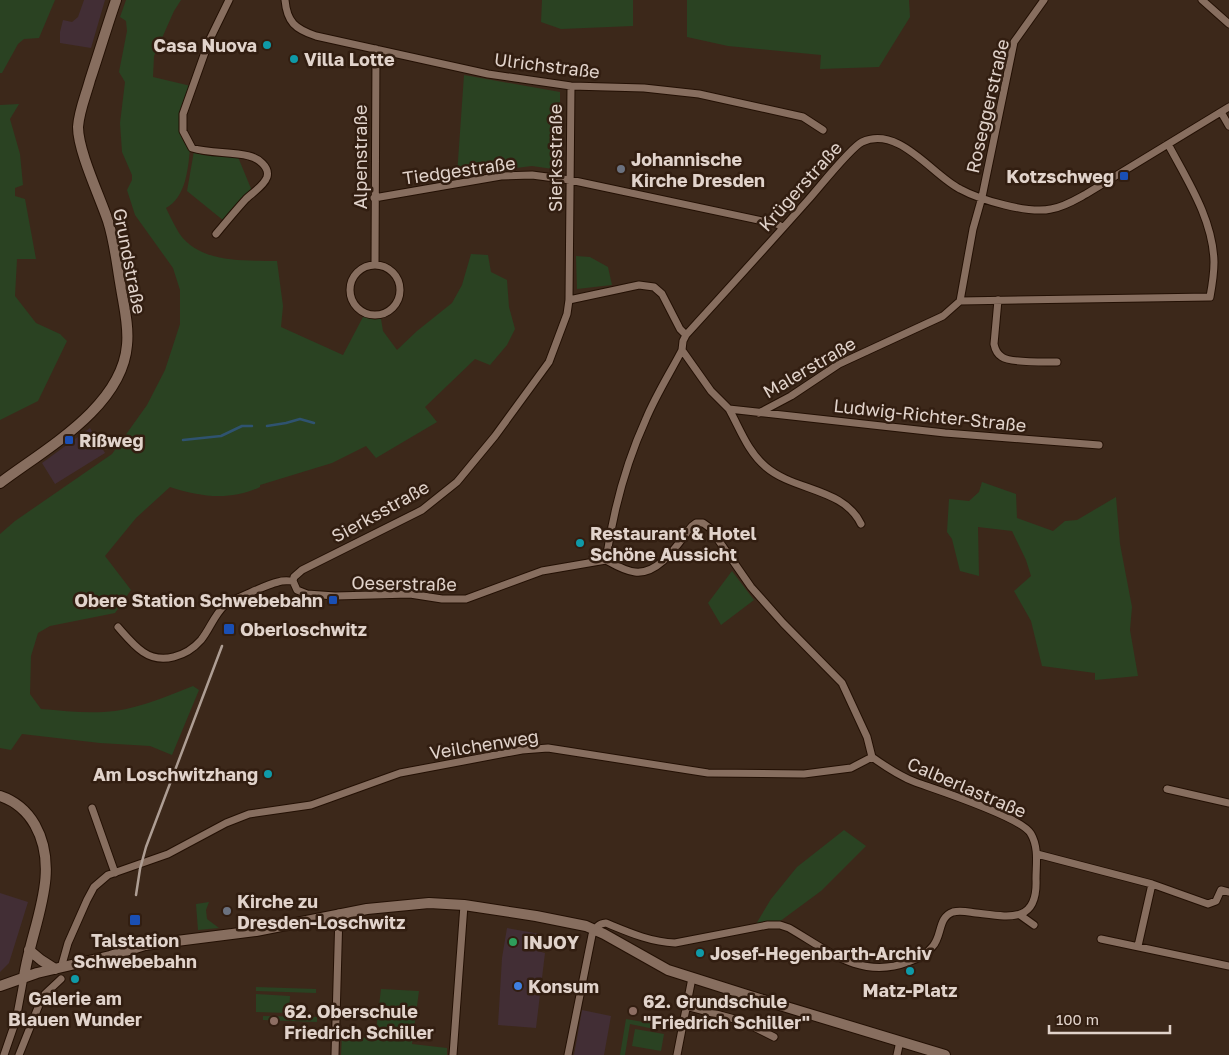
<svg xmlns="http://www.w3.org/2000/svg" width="1229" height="1055" viewBox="0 0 1229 1055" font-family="'Golos Text',sans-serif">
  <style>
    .commercial { fill: #422e35 }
    .green { fill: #2a4222 }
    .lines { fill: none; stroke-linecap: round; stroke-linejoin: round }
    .stream { stroke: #2f5370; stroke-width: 2.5 }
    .street-casing { stroke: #231004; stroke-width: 9 }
    .secondary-casing { stroke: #231004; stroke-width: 12 }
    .street { stroke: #876e5f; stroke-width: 7 }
    .secondary { stroke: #876e5f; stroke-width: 10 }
    .rail { stroke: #ae9e94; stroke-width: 2.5 }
    .culture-dot { fill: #0f9aa8; stroke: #321e11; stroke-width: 2 }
    .worship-dot { fill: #6b7280; stroke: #321e11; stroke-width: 2 }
    .transit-dot { fill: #1a4fb4; stroke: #321e11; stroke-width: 2 }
    .leisure-dot { fill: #2e9e5b; stroke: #321e11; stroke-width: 2 }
    .shop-dot { fill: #3f7fe0; stroke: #321e11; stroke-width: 2 }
    .education-dot { fill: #8d6e63; stroke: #321e11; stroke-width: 2 }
    .labels { text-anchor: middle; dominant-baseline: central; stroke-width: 5; stroke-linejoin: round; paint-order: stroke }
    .poi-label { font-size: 18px; font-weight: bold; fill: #e1d3cb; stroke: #321e11; text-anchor: start }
    .street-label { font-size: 18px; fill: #e1d3cb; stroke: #321e11 }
  </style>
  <rect width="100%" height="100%" fill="#3c281a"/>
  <path class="commercial" d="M84 0H105L91 48 60 43V32L63 20 72 22 78 17Z
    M90 428 105 453 55 484 42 463Z
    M0 893 28 902 9 963 0 972Z
    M507 928 540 934 538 951 545 953 536 1028 498 1025 502 958Z
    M582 1010 611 1016 604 1055H574Z"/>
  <path class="green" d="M0 0H55L39 38 24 39 18 44 2 73H0Z
    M126 0H181L174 11 154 56 153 77 191 86C184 105 171 133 190 149 188 169 186 197 166 208 170 216 174 225 179 233 200 264 244 260 277 261L283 306 281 327 343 355 364 315 373 319H381L383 331 397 350 417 331 452 303 462 285 471 254 488 255 491 272 507 280 509 307 515 329 507 345 490 365 475 359 425 407 437 422 376 458 366 446 332 463 260 485V487C231 501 200 497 170 487L136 518 105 556 131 590 115 613 50 626 38 633 31 656 30 694 41 709C66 711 90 714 115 711 142 707 168 696 193 686L199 690 172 755 150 746 100 743 22 734 11 750 0 748V534L15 521 112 454 147 405 165 370 180 324V290L173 268 135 215 127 190 132 180V175L122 152 120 123 125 82 119 72 127 31 126 21 120 17Z
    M542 0H633V26L561 29 541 22Z
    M687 0H909L910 17 879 67 820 69 821 55 728 46 687 37Z
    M464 75 560 92V170L532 166 457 175Z
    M19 104 10 119 20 154 23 185 15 188V196L25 199 36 259H17L15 296 36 323 60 334 67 341 38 401 0 420V105Z
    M194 151 203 155 238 157 252 191 224 221 187 191Z
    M576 256 590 257 608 267 612 285 577 289Z
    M982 482 1016 494 1017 518 1053 531 1065 521 1077 520 1116 497 1120 544 1132 607 1130 630 1138 676 1095 680V673L1042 666 1031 621 1014 591 1031 576 1026 560 1012 531 978 527 979 576 960 571 952 539 947 532 949 499 969 501 979 492Z
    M732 571 754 600 721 625 708 603Z
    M844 830 866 846 821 891 779 922 756 924 771 899 797 867Z
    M209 902 206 910 207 919 219 928 198 930 196 904Z
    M256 987 316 989V993L256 991Z
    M381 989 419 991 412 1044 447 1048V1055H341L342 1035 375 1039Z
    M256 994 290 996 289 1013 256 1012Z
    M263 1016 317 1017V1022L263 1020Z
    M626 1019 655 1024 654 1029 630 1024 625 1055H620Z
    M635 1029 664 1034 661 1051 632 1046Z"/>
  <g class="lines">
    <path class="stream" d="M267 426 286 423 300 419 314 423
      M183 440 221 436 242 426H252"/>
    <g class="street-casing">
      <path id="street" d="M285 0C287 22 295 29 316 36L488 74 571 86 644 88 699 94 803 117 823 130
        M1202 0 1229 24
        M1221 112 1229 126
        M374 198 501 176 532 175 570 180 777 224 782 227
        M216 234C226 222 236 210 246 199 253 192 264 186 267 177 270 167 258 158 249 156 230 151 211 154 192 148L183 131V114L209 41 229 0
        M350 290a25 25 0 1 1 50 0a25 25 0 1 1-50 0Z
        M375 265 376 49
        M569 300 639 285 654 287 662 294 680 329 686 335
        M998 300 994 344C995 349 997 354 1002 357 1010 363 1046 362 1057 362
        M960 301 973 229 982 197 1014 42 1044 0
        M682 350 711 391 729 409 945 433 1099 445
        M729 409C740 429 748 452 766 467 794 491 844 488 861 524
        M759 413 791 396 839 364 943 316 960 301 1210 297C1212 286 1214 273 1214 262 1213 219 1187 180 1168 144
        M606 560C613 512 626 463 646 419 656 395 670 373 682 350L683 341 686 335C727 290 768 245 808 200 819 188 850 148 862 142 899 125 932 175 960 189 980 200 1029 214 1051 209 1064 207 1075 200 1086 194L1229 107
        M606 560C615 565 625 571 635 572 660 575 679 542 692 526L696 523H703L710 528 751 587 783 623 842 683 867 737 872 757
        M293 581 294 577 302 570 422 510 457 482 495 436 549 362 567 314 569 300 571 86
        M293 581 297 590 307 594 335 596 410 594 442 599H466L542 571 606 560
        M118 627C126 636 133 645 143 652 162 665 187 656 201 640 210 629 214 615 225 605 232 600 269 584 278 582 283 580 288 581 293 581
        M1167 789 1229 803
        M92 808 115 873
        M1037 854 1152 884 1208 904 1216 901 1221 890 1229 892
        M1020 915 1034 925
        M1101 939 1229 966
        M1138 946 1152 884
        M61 968 68 943 87 900 94 887 108 875 168 854 226 823 249 814 311 805 400 773 522 750 548 748 708 773 804 774 851 768 872 757
        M686 1006 742 1021 774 1037
        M4 1055 16 1020 24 977
        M19 1055 39 1005 45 994 61 979
        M335 1055 339 913
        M453 1055 464 905
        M568 1055 592 935C596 928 597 924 606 923 628 932 650 942 675 943L768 925H780L789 928C827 950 861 980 908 962 917 959 927 954 933 946 942 936 938 917 953 912 961 910 968 912 976 913 1009 917 1038 924 1036 879 1036 864 1039 848 1031 834 1022 817 937 790 915 782 899 776 886 767 872 757
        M677 1055 692 978
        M897 1055 900 1041"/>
    </g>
    <g class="secondary-casing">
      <path id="secondary" d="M0 483C45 449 122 407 127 345 129 326 124 307 121 288 117 266 115 243 108 221 100 197 78 151 78 127 79 111 86 95 90 80 99 53 107 26 116 0
        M0 796C15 801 27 811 35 825 62 873 31 927 24 977
        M29 950 41 960 55 969
        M0 986 37 973 110 956 145 945 256 931 367 909 429 903 464 905 536 916 586 926 604 934 668 970 750 996 945 1055"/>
    </g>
    <use href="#street" class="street"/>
    <use href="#secondary" class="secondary"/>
    <path class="rail" d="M136 895 140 869 146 847 222 646"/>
  </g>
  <g class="culture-dot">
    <circle cx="267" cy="45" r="5"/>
    <circle cx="294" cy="59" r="5"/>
    <circle cx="580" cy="543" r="5"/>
    <circle cx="268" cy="774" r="5"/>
    <circle cx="700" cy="953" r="5"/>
    <circle cx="910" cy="971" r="5"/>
    <circle cx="75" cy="979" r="5"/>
  </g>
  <g class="worship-dot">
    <circle cx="621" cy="169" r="5"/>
    <circle cx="227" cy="911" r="5"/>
  </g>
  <g class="transit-dot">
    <rect x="1119" y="171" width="10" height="10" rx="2.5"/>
    <rect x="64" y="435" width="10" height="10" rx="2.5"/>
    <rect x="328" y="595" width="10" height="10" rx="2.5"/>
    <rect x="223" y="623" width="12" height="12" rx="2.5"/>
    <rect x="129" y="914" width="12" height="12" rx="2.5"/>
  </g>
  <circle class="leisure-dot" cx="513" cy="942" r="5"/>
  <circle class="shop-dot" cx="518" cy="986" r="5"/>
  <g class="education-dot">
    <circle cx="633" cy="1011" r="5"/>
    <circle cx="274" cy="1021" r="5"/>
  </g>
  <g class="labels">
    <g class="poi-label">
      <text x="257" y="45" text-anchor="end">Casa Nuova</text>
      <text x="304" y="59">Villa Lotte</text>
      <text x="631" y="159">Johannische<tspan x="631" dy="21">Kirche Dresden</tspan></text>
      <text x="1114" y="176" text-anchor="end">Kotzschweg</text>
      <text x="79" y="440">Rißweg</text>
      <text x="590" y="533">Restaurant &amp; Hotel<tspan x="590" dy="21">Schöne Aussicht</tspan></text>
      <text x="323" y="600" text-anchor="end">Obere Station Schwebebahn</text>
      <text x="240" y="629">Oberloschwitz</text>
      <text x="258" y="774" text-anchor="end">Am Loschwitzhang</text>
      <text x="237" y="901">Kirche zu<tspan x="237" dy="21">Dresden-Loschwitz</tspan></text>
      <text x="135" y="940" text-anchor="middle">Talstation<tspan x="135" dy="21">Schwebebahn</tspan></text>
      <text x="523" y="942">INJOY</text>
      <text x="710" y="953">Josef-Hegenbarth-Archiv</text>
      <text x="528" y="986">Konsum</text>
      <text x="910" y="990" text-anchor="middle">Matz-Platz</text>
      <text x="75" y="998" text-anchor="middle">Galerie am<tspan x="75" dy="21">Blauen Wunder</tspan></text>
      <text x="643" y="1001">62. Grundschule<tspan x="643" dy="21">"Friedrich Schiller"</tspan></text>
      <text x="284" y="1011">62. Oberschule<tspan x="284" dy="21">Friedrich Schiller</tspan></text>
    </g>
    <g class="street-label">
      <text transform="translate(547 65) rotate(7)">Ulrichstraße</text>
      <text transform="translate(987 106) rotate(-77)">Roseggerstraße</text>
      <text transform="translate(360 157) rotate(-90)">Alpenstraße</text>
      <text transform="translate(555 158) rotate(-90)">Sierksstraße</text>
      <text transform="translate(459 170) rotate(-8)">Tiedgestraße</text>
      <text transform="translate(800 186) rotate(-48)">Krügerstraße</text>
      <text transform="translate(130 261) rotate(79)">Grundstraße</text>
      <text transform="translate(809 367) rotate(-30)">Malerstraße</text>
      <text transform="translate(930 415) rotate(6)">Ludwig-Richter-Straße</text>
      <text transform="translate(380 511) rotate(-29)">Sierksstraße</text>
      <text transform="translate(404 583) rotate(1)">Oeserstraße</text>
      <text transform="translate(484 744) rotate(-9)">Veilchenweg</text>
      <text transform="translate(967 787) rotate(23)">Calberlastraße</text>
    </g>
  </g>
  <path d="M1049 1025v8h121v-8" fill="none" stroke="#e1d3cb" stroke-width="2.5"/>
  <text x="1056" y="1025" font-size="15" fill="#e1d3cb" stroke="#321e11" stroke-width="4" paint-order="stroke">100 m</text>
</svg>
